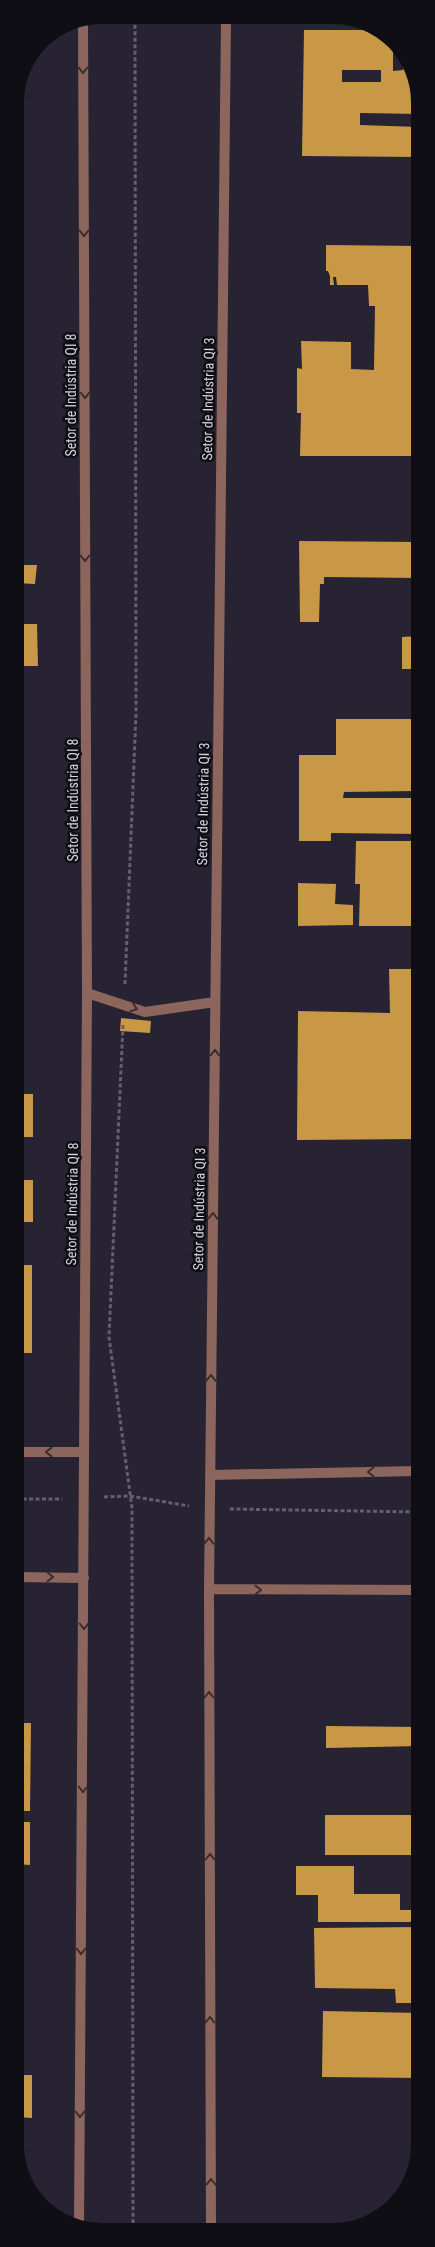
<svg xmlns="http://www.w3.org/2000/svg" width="435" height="2247" viewBox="0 0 435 2247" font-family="'Roboto Condensed',sans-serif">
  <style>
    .building { fill: #c99846; fill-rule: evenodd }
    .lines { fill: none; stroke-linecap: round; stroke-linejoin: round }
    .path { stroke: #635f6e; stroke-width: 3; stroke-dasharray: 4 2.5; stroke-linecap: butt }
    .minor { stroke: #8c665c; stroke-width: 10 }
    .oneway { stroke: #3b2d2e }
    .labels { text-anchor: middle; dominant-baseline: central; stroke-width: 5; stroke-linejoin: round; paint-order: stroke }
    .street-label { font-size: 14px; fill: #d3d1dc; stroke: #100e15 }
  </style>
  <rect width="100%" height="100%" fill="#272333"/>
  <path class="building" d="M304 30H375L393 41V71L403 70V53L419 90V114L360 113V125L419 127V157L302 156ZM342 70H381V82H342Z
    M326 245 419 246V466H415L417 456H300L301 413H297V368L302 369 301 341 351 342V369L374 370 375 306H369L368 285H337L336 277H333L334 285H330V276L328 271H326Z
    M299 541 419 542V578L324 577V584H320L319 622H300Z
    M15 565H37L35 584 15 583Z
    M15 624H37L38 666H15Z
    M419 636V669H402V637Z
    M336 719H419V755H416V791L344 792 343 798H419V834L331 833V841H299V755H336Z
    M356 841H419L420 926H359L360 884H355Z
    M298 883 336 884 335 904 353 905V925L298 926Z
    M389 969H420V1139L297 1140 298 1011 390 1013Z
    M121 1018 151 1021 150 1033 120 1031Z
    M15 1052H21L23 1094H33V1137H15Z
    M15 1180H33V1222H15Z
    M15 1265H32V1353H15Z
    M16 1723H31L30 1811H16Z
    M326 1726 420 1727V1746L326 1748Z
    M325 1815H420V1855H325Z
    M16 1822H30V1865L16 1864Z
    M296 1866H354V1894H400V1910H413V1895H420V1922H318V1895H296Z
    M420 1927V2003H396L395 1989 315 1988 314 1928Z
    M323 2011 420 2013V2078L322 2077Z
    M16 2075H32V2118L16 2117Z"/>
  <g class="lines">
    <path class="path" d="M125 984 136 713 135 21
      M123 1025 109 1337 132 1508 133 2230
      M104 1497 130 1496 189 1506
      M16 1499H62
      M230 1509 420 1512"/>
    <path class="minor" d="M87 993 145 1012 215 1002
      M16 1452H83
      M210 1475 420 1471
      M16 1577 84 1578
      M209 1589 420 1590
      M79 2227 87 993 83 21
      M211 2231 209 1589 226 19"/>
  </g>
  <defs><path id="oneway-chevron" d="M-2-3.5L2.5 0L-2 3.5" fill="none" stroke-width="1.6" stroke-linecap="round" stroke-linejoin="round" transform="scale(1.25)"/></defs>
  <g class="oneway">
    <use href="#oneway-chevron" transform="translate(83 70) rotate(90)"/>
    <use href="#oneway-chevron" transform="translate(84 233) rotate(90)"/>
    <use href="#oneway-chevron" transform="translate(85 395) rotate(90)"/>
    <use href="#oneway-chevron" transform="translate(85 558) rotate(90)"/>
    <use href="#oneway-chevron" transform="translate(134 1008) rotate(18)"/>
    <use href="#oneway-chevron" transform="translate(215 1053) rotate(-89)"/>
    <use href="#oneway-chevron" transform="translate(213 1216) rotate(-89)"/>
    <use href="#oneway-chevron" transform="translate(211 1378) rotate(-89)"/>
    <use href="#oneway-chevron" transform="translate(49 1452) rotate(180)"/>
    <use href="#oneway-chevron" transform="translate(371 1472) rotate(179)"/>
    <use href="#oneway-chevron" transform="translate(209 1541) rotate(-89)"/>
    <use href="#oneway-chevron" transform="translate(50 1577) rotate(1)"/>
    <use href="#oneway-chevron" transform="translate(258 1590)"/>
    <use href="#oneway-chevron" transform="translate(84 1626) rotate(90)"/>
    <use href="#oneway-chevron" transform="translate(209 1695) rotate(-90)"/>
    <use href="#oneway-chevron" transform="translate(83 1789) rotate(90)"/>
    <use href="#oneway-chevron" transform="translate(210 1857) rotate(-90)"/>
    <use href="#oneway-chevron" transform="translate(81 1951) rotate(90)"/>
    <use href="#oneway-chevron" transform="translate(210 2020) rotate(-90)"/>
    <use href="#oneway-chevron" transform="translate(80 2114) rotate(90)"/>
    <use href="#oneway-chevron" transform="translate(211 2182) rotate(-90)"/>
  </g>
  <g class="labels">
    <g class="street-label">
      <text transform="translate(71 395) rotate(-90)">Setor de Indústria QI 8</text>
      <text transform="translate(208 399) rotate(-89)">Setor de Indústria QI 3</text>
      <text transform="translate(73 800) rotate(-90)">Setor de Indústria QI 8</text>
      <text transform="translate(203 804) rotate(-89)">Setor de Indústria QI 3</text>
      <text transform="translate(72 1204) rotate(-89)">Setor de Indústria QI 8</text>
      <text transform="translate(199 1209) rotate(-89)">Setor de Indústria QI 3</text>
    </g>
  </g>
  <path d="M0 0H435V2247H0ZM102 24H333A78 78 0 0 1 411 102V2145A78 78 0 0 1 333 2223H102A78 78 0 0 1 24 2145V102A78 78 0 0 1 102 24Z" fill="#100e15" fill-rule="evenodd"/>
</svg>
